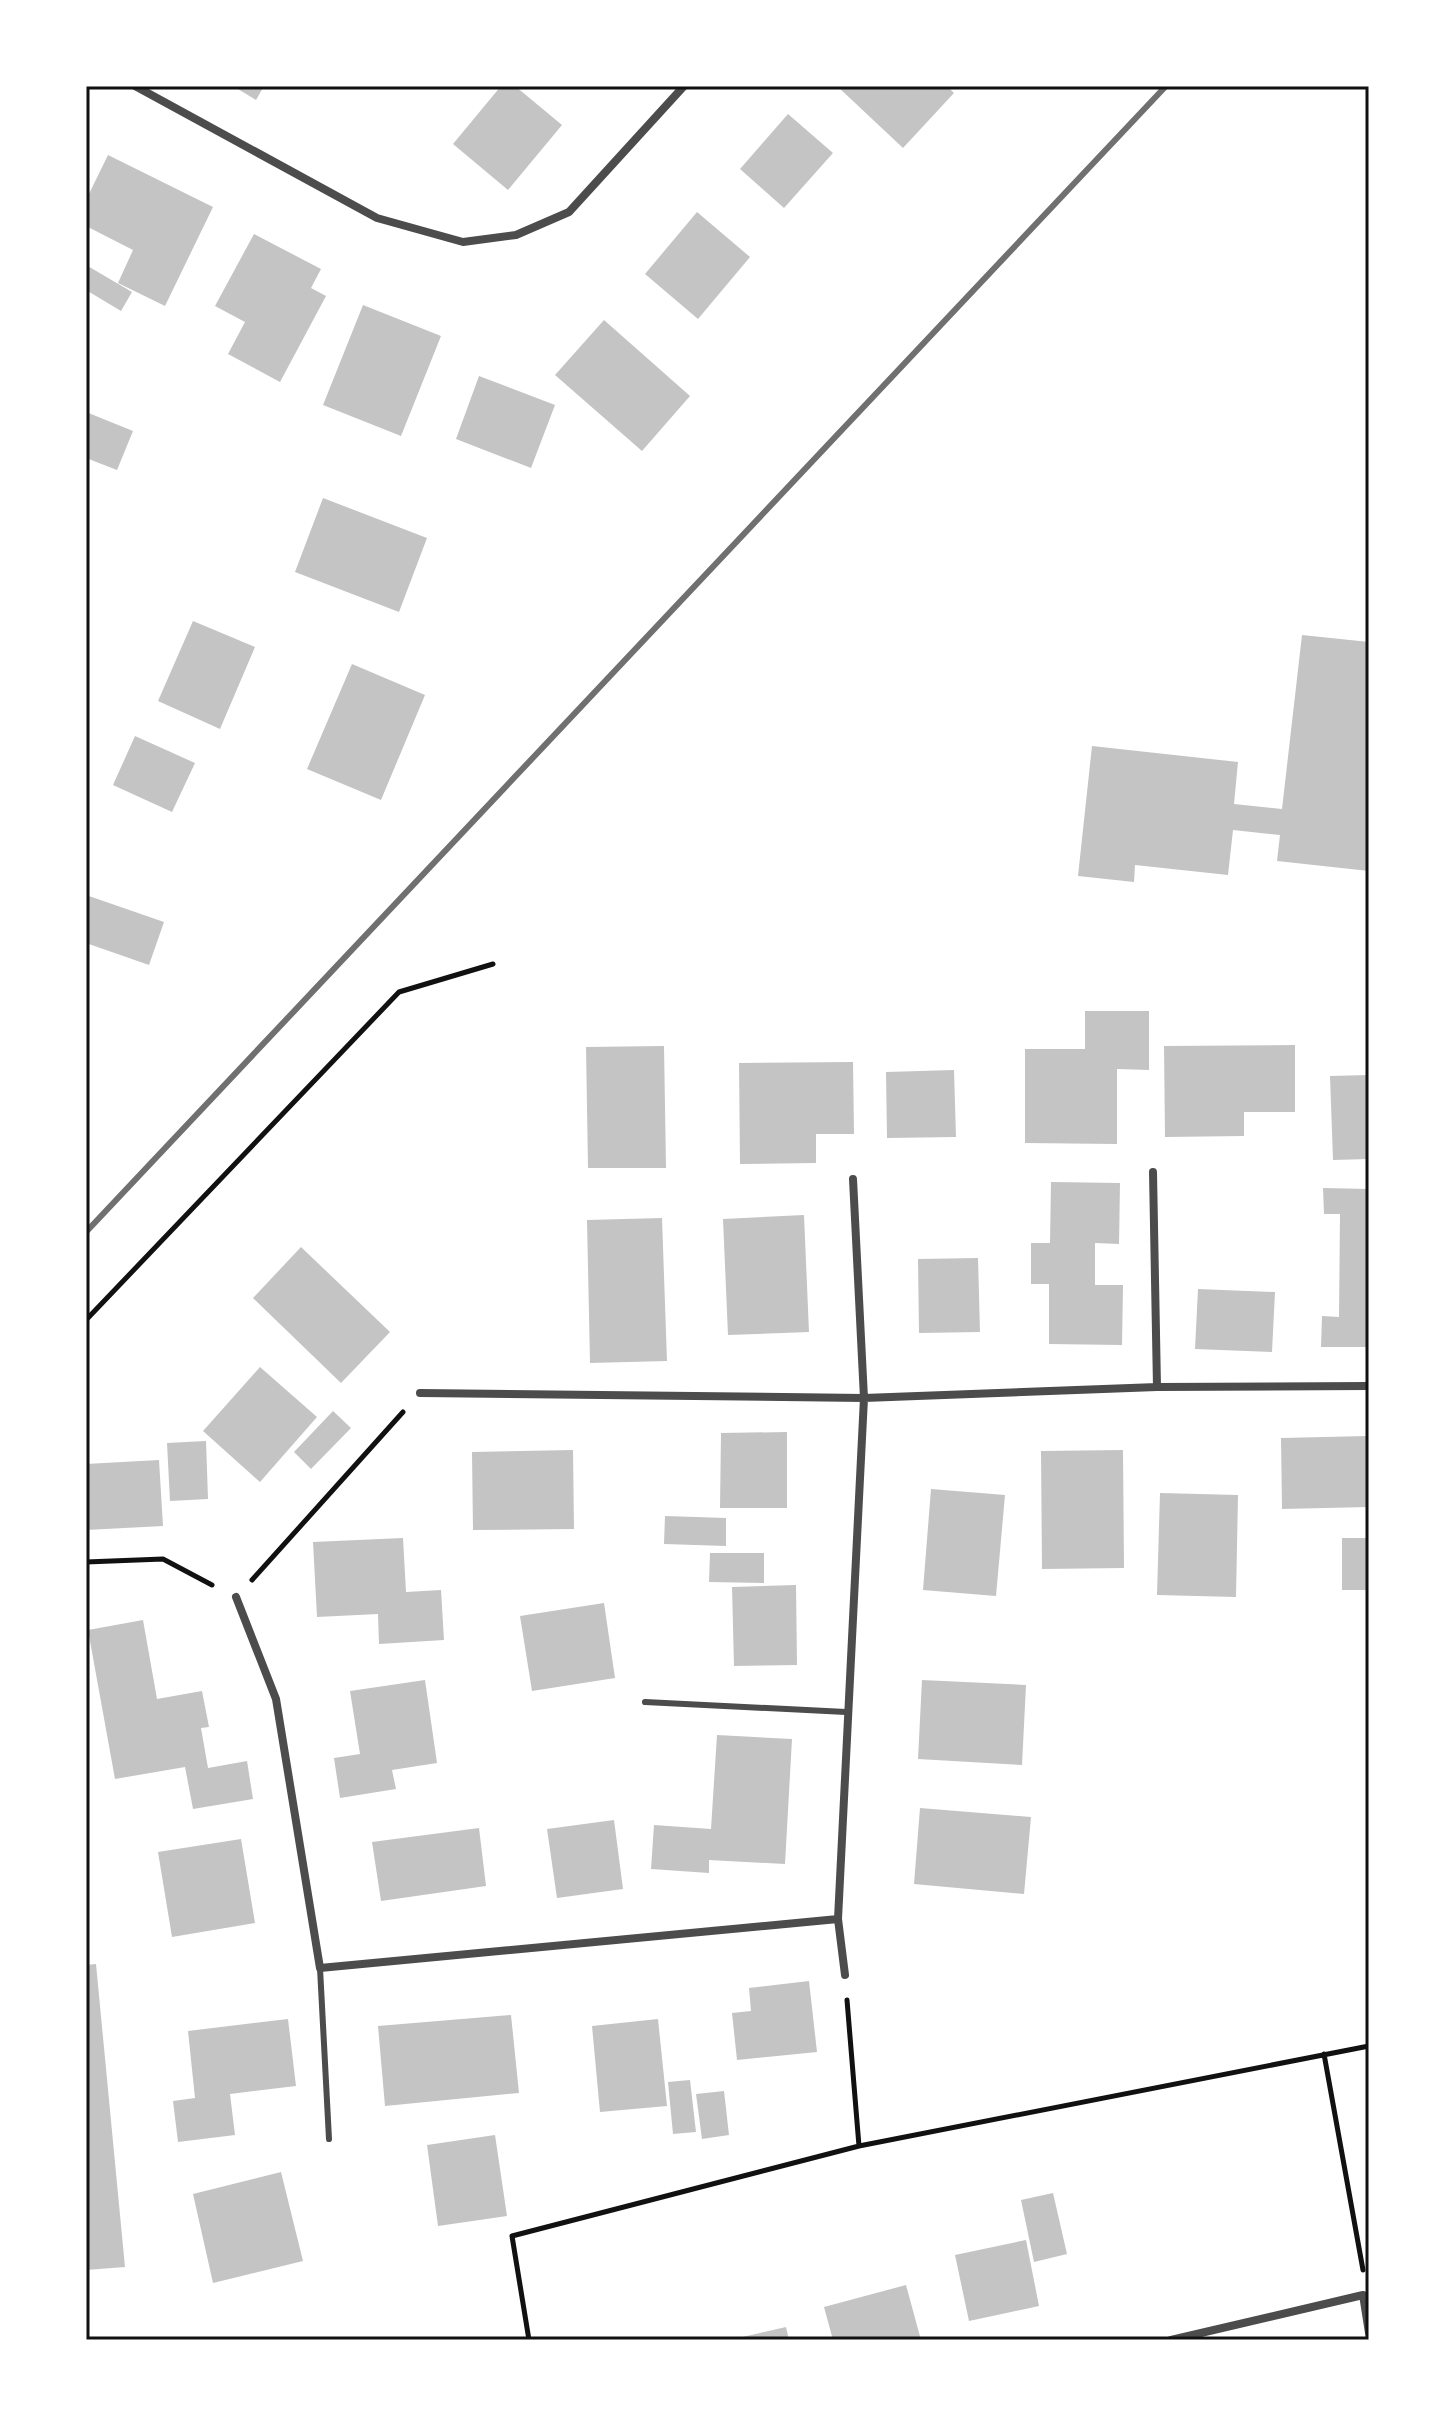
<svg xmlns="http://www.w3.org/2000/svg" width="1455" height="2426" viewBox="0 0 1455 2426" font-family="Barlow,sans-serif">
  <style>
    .building { fill: #c4c4c4 }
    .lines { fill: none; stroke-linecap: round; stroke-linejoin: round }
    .path { stroke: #111; stroke-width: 5 }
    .service { stroke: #4c4c4c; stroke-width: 6 }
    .minor { stroke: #4c4c4c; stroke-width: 8 }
    .rail { stroke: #707070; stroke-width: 6 }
    .neatline { fill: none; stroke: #111; stroke-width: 3 }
  </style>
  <rect width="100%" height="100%" fill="#fff"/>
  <path class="building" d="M233 86H264L256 100Z
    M501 86H515L562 125 508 190 453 144Z
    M837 86H947L954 93 903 148Z
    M788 114 833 153 784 208 740 169Z
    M108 155 213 207 165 306 118 283 133 250 86 226V200Z
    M697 212 750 257 698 319 645 274Z
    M254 234 321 269 311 288 326 296 280 382 228 354 245 322 215 306Z
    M86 265 132 292 121 311 86 290Z
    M363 305 441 336 401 436 323 405Z
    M604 320 690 396 642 451 555 375Z
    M479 376 555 405 531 468 456 439Z
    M86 412 133 431 117 470 86 458Z
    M323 498 427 538 399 612 295 572Z
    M193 621 255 647 220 729 158 701Z
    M1302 635 1369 642V871L1277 861 1280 835 1233 830 1228 875 1135 865 1134 882 1078 876 1092 746 1238 762 1234 804 1282 809Z
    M352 664 425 695 381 800 307 769Z
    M135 736 195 763 172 812 113 785Z
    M86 895 164 922 149 965 86 943Z
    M1085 1011H1149V1070L1117 1069V1144L1025 1143V1049H1085Z
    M1295 1045V1112H1244V1136L1165 1137 1164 1046Z
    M664 1046 666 1168H588L586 1047Z
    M853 1062 854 1134H816V1163L740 1164 739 1063Z
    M954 1070 956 1137 887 1138 886 1072Z
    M1369 1075V1159L1333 1160 1330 1076Z
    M1051 1182 1120 1183 1119 1244 1095 1243V1285H1123L1122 1345 1049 1344V1284H1031V1243H1050Z
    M1323 1188 1369 1189 1368 1347H1321L1322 1316 1339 1317 1340 1214H1324Z
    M804 1215 809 1332 728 1335 723 1219Z
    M662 1218 667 1361 590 1363 587 1220Z
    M301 1247 390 1332 341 1383 253 1298Z
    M978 1258 980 1332 919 1333 918 1259Z
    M1198 1289 1275 1292 1272 1352 1195 1349Z
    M260 1367 317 1417 260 1482 203 1431Z
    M333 1411 351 1428 311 1469 294 1452Z
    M787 1432V1508H720L721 1433Z
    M1367 1436 1369 1507 1282 1509 1281 1438Z
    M206 1441 208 1499 170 1501 167 1443Z
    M573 1450 574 1529 473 1530 472 1452Z
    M1123 1450 1124 1568 1042 1569 1041 1451Z
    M159 1460 163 1526 86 1530V1464Z
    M931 1489 1005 1495 996 1596 923 1590Z
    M1160 1493 1238 1495 1236 1597 1157 1595Z
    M665 1516 726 1518V1546L664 1544Z
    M403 1538 406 1592 441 1590 444 1640 379 1644 378 1614 317 1617 313 1542Z
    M1342 1538H1369V1590H1342Z
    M710 1553H764V1583L709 1582Z
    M796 1585 797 1665 734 1666 732 1587Z
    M604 1603 615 1678 532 1691 520 1616Z
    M143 1620 157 1699 202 1691 209 1727 201 1728 208 1768 247 1761 253 1799 193 1809 185 1767 115 1779 88 1630Z
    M425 1680 437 1763 392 1770 396 1789 340 1798 334 1758 360 1754 350 1691Z
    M922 1680 1026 1685 1022 1765 918 1759Z
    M717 1735 792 1739 785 1864 709 1860V1873L651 1869 654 1825 711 1829Z
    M920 1808 1031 1817 1024 1894 914 1884Z
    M614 1820 623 1889 557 1898 547 1829Z
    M479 1828 486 1886 381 1901 372 1842Z
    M241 1839 255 1923 172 1937 158 1852Z
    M96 1964 125 2267 86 2270V1965Z
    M809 1981 817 2052 737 2060 732 2013 751 2011 749 1988Z
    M511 2015 519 2093 385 2106 378 2026Z
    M288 2019 296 2086 230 2094 235 2135 178 2142 173 2101 195 2098 188 2031Z
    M658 2019 667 2106 600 2112 592 2026Z
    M690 2080 696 2132 673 2134 668 2082Z
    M724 2091 729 2135 702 2139 696 2094Z
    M495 2135 507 2216 438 2226 427 2145Z
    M281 2172 303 2261 213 2283 193 2194Z
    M1053 2193 1067 2254 1034 2262 1021 2200Z
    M1026 2240 1039 2306 969 2321 955 2255Z
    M906 2285 921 2340H833L824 2307Z
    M786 2327 789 2340H734V2339Z"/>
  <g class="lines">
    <path class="path" d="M86 1320 399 992 493 964
      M86 1562 163 1559 212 1585
      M252 1580 403 1412
      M847 2000 859 2146
      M1324 2054 1363 2270
      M529 2340 512 2236 859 2146 1369 2046"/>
    <path class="service" d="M645 1702 846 1712
      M320 1968 329 2139"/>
    <path class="minor" d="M135 86 377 218 463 242 516 235 569 212 684 86
      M1153 1172 1157 1387 1369 1386
      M420 1393 864 1398 1157 1387
      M236 1597 276 1699 320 1968 838 1919
      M845 1975 838 1919 864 1398 853 1179
      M1171 2340 1363 2295 1369 2333"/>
    <path class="rail" d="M86 1232 1166 86"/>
  </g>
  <rect width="1455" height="2426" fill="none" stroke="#ffffff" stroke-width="176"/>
  <rect x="88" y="88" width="1279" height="2250" class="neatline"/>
</svg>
